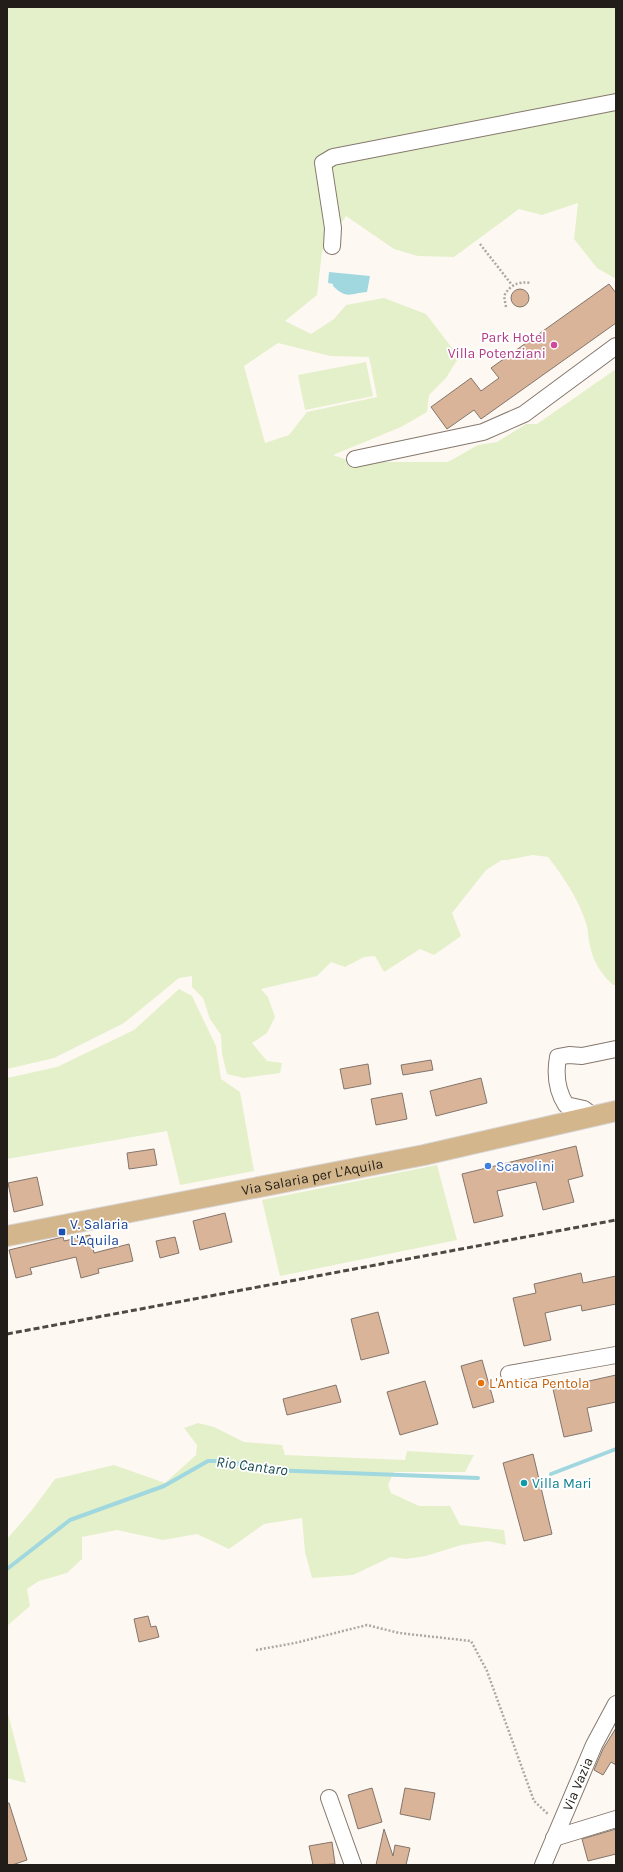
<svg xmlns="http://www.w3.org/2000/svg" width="623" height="1872" viewBox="0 0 623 1872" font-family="Karla,sans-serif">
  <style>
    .green { fill: #e4f0c9; fill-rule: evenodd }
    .water { fill: #a1d8df }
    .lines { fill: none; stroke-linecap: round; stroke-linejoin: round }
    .stream { stroke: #a1d8df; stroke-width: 4 }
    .building { fill: #d9b498; stroke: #83756b }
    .minor-casing { stroke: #85786d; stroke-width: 18 }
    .major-casing { stroke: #d7d6d5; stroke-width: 22 }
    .path { stroke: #aea8a3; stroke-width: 2.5; stroke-dasharray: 2 2; stroke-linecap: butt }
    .minor { stroke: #fff; stroke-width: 16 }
    .major { stroke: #d3b68c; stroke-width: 20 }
    .rail { stroke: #4f4944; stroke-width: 3; stroke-dasharray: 6 3; stroke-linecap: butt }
    .hotel-dot { fill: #d1479c; stroke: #fff; stroke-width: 1.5 }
    .shop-dot { fill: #3f7fe0; stroke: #fff; stroke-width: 1.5 }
    .transit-dot { fill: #1a4fb4; stroke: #fff; stroke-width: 1.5 }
    .food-dot { fill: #e8710a; stroke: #fff; stroke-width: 1.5 }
    .culture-dot { fill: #0f9aa8; stroke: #fff; stroke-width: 1.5 }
    .labels { text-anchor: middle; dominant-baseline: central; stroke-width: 3.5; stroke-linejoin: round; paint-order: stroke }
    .hotel-label { font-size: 14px; fill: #b23c85; stroke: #fff; text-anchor: end }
    .shop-label { font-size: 14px; fill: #366cbe; stroke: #fff; text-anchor: start }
    .street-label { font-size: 14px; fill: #221d18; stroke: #fff }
    .transit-label { font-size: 14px; fill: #164399; stroke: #fff; text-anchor: start }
    .food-label { font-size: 14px; fill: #c56008; stroke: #fff; text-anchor: start }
    .culture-label { font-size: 14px; fill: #0d838f; stroke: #fff; text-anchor: start }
    .water-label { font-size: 15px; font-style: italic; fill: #184a4f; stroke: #fff }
  </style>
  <rect width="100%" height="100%" fill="#fef8f3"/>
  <path class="green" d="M7 7H616V279L597 268 574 239 578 203 542 215 519 209 454 257 418 256 394 249 346 216 322 252 317 295 285 321 311 334 334 319 346 305 384 298 426 314 459 357 446 378 429 395 427 412 401 427 333 455 353 462H448L478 445 497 442 526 424H537L616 369V985H613C600 973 592 960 589 941 588 935 588 929 586 923 579 900 563 876 548 857L533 855 507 860H502L486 870 452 913 461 936 434 955 420 949 384 972 375 956 364 957 345 967 331 962 317 976 261 989 268 997 275 1017 267 1033 252 1043 267 1061 282 1063 280 1073 244 1078 227 1074 222 1054 221 1035 210 1019 203 998 192 987V976L179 978 124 1023 54 1058 7 1069ZM278 343 330 356 369 357 377 397 307 412 289 435 265 443 244 366Z
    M366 362 373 396 305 410 298 375Z
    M179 989 192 996 216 1046 221 1079 240 1092 254 1171 180 1185 167 1131 7 1159V1078L57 1067 134 1030Z
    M437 1165 457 1240 280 1276 262 1200Z
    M198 1423 214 1427 244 1442 282 1445 285 1455 405 1460 407 1451 474 1455 465 1472H394L388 1485 391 1493 419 1506H450L460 1525 504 1530 506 1545 488 1541 461 1545 426 1556 406 1559 391 1557 353 1575 312 1578 305 1552 302 1518 264 1524 229 1549 197 1534 163 1540 117 1530 82 1537V1559L67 1573 39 1581 27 1589 30 1606 7 1626V1539L32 1510 55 1479 114 1465 165 1483 196 1455 197 1445 184 1428Z
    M7 1709V1710L26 1783 7 1778Z"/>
  <path class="water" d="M329 272 370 276 367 292C351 293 347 300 333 286V284L328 283Z"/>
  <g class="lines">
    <path class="stream" d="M551 1474 616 1449
      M7 1569 70 1520 164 1486 208 1461H225L269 1470 478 1478"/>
  </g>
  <path class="building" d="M609 284 616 293V323L481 419 474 410 447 429 431 407 471 378 481 391 499 378 491 368Z
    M511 298a9 9 0 1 1 18 0a9 9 0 1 1-18 0Z
    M431 1060 433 1070 403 1075 401 1065Z
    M368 1064 371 1084 344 1089 340 1069Z
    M481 1078 487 1103 436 1116 430 1091Z
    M402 1093 407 1119 376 1125 371 1099Z
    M576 1146 583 1176 568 1180 574 1202 543 1210 536 1182 497 1191 503 1216 474 1223 462 1174Z
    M154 1149 157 1165 129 1169 127 1153Z
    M37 1177 43 1205 14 1212 8 1183Z
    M225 1213 232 1242 200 1250 193 1221Z
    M90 1235 94 1253 129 1244 133 1261 98 1269 99 1273 81 1278 76 1257 30 1268 32 1274 16 1278 9 1250 63 1237 64 1241Z
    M175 1237 179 1253 160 1258 156 1241Z
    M581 1273 583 1283 616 1276V1304L582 1311 581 1305 545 1313 551 1340 524 1346 513 1298 536 1293 534 1284Z
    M378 1312 389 1353 361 1360 351 1319Z
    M482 1360 494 1402 473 1408 461 1366Z
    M616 1375V1402L587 1408 592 1431 564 1437 553 1389Z
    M425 1381 438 1424 400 1435 387 1392Z
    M336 1385 341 1402 287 1415 283 1399Z
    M533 1454 552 1534 524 1541 503 1463Z
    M148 1616 151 1627 156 1626 159 1637 139 1642 134 1619Z
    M616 1728V1765L611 1762 603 1775 594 1770 603 1749Z
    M372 1788 382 1822 358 1829 348 1795Z
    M405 1788 435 1793 430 1820 400 1814Z
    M7 1803H9L27 1860 12 1865H7Z
    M384 1829 393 1856 395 1845 410 1848 406 1865H376Z
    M616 1829V1854L588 1861 582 1839Z
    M332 1842 335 1864 313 1865 309 1846Z"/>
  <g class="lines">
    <g class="minor-casing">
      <g id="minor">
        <path d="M332 246 333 228 323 163 333 157 616 102"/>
        <path d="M355 459 483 432 524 414 616 346"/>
        <path d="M593 1116 584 1109 566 1105C557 1091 555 1074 558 1057L569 1055 582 1056 616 1049"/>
        <path d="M509 1374 616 1355"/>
        <path d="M329 1798 353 1865"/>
        <path d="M554 1838 616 1819"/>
        <path id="s1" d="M543 1865 594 1745 616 1704"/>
      </g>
    </g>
    <g class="major-casing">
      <g id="major">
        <path id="s2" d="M7 1236 424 1155 616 1111"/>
      </g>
    </g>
    <path class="path" d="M480 244 512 285
      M506 307 504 296C510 285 518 281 531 283
      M256 1650 295 1643 367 1625 399 1633 471 1641 487 1671 534 1801 549 1815"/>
    <use href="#minor" class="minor"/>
    <use href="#major" class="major"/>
    <path class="rail" d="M7 1334 616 1220"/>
  </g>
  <circle class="hotel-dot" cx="554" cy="345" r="4"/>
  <circle class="shop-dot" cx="488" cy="1166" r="4"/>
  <rect class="transit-dot" x="58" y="1228" width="8" height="8" rx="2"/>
  <circle class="food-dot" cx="481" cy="1383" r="4"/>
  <circle class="culture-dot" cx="524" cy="1483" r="4"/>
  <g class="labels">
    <g class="hotel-label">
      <text x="546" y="337">Park Hotel<tspan x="546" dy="16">Villa Potenziani</tspan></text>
    </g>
    <g class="shop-label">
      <text x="496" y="1166">Scavolini</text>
    </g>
    <g class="street-label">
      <text stroke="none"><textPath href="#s2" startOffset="311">Via Salaria per L'Aquila</textPath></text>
      <text stroke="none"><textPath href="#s1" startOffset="88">Via Vazia</textPath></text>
    </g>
    <g class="transit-label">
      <text x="70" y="1224">V. Salaria<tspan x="70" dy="16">L'Aquila</tspan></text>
    </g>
    <g class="food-label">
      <text x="489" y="1383">L'Antica Pentola</text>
    </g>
    <g class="culture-label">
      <text x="532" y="1483">Villa Mari</text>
    </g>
    <g class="water-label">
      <text transform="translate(252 1466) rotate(7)">Rio Cantaro</text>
    </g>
  </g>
  <rect width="623" height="1872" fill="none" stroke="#221d18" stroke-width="16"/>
</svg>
